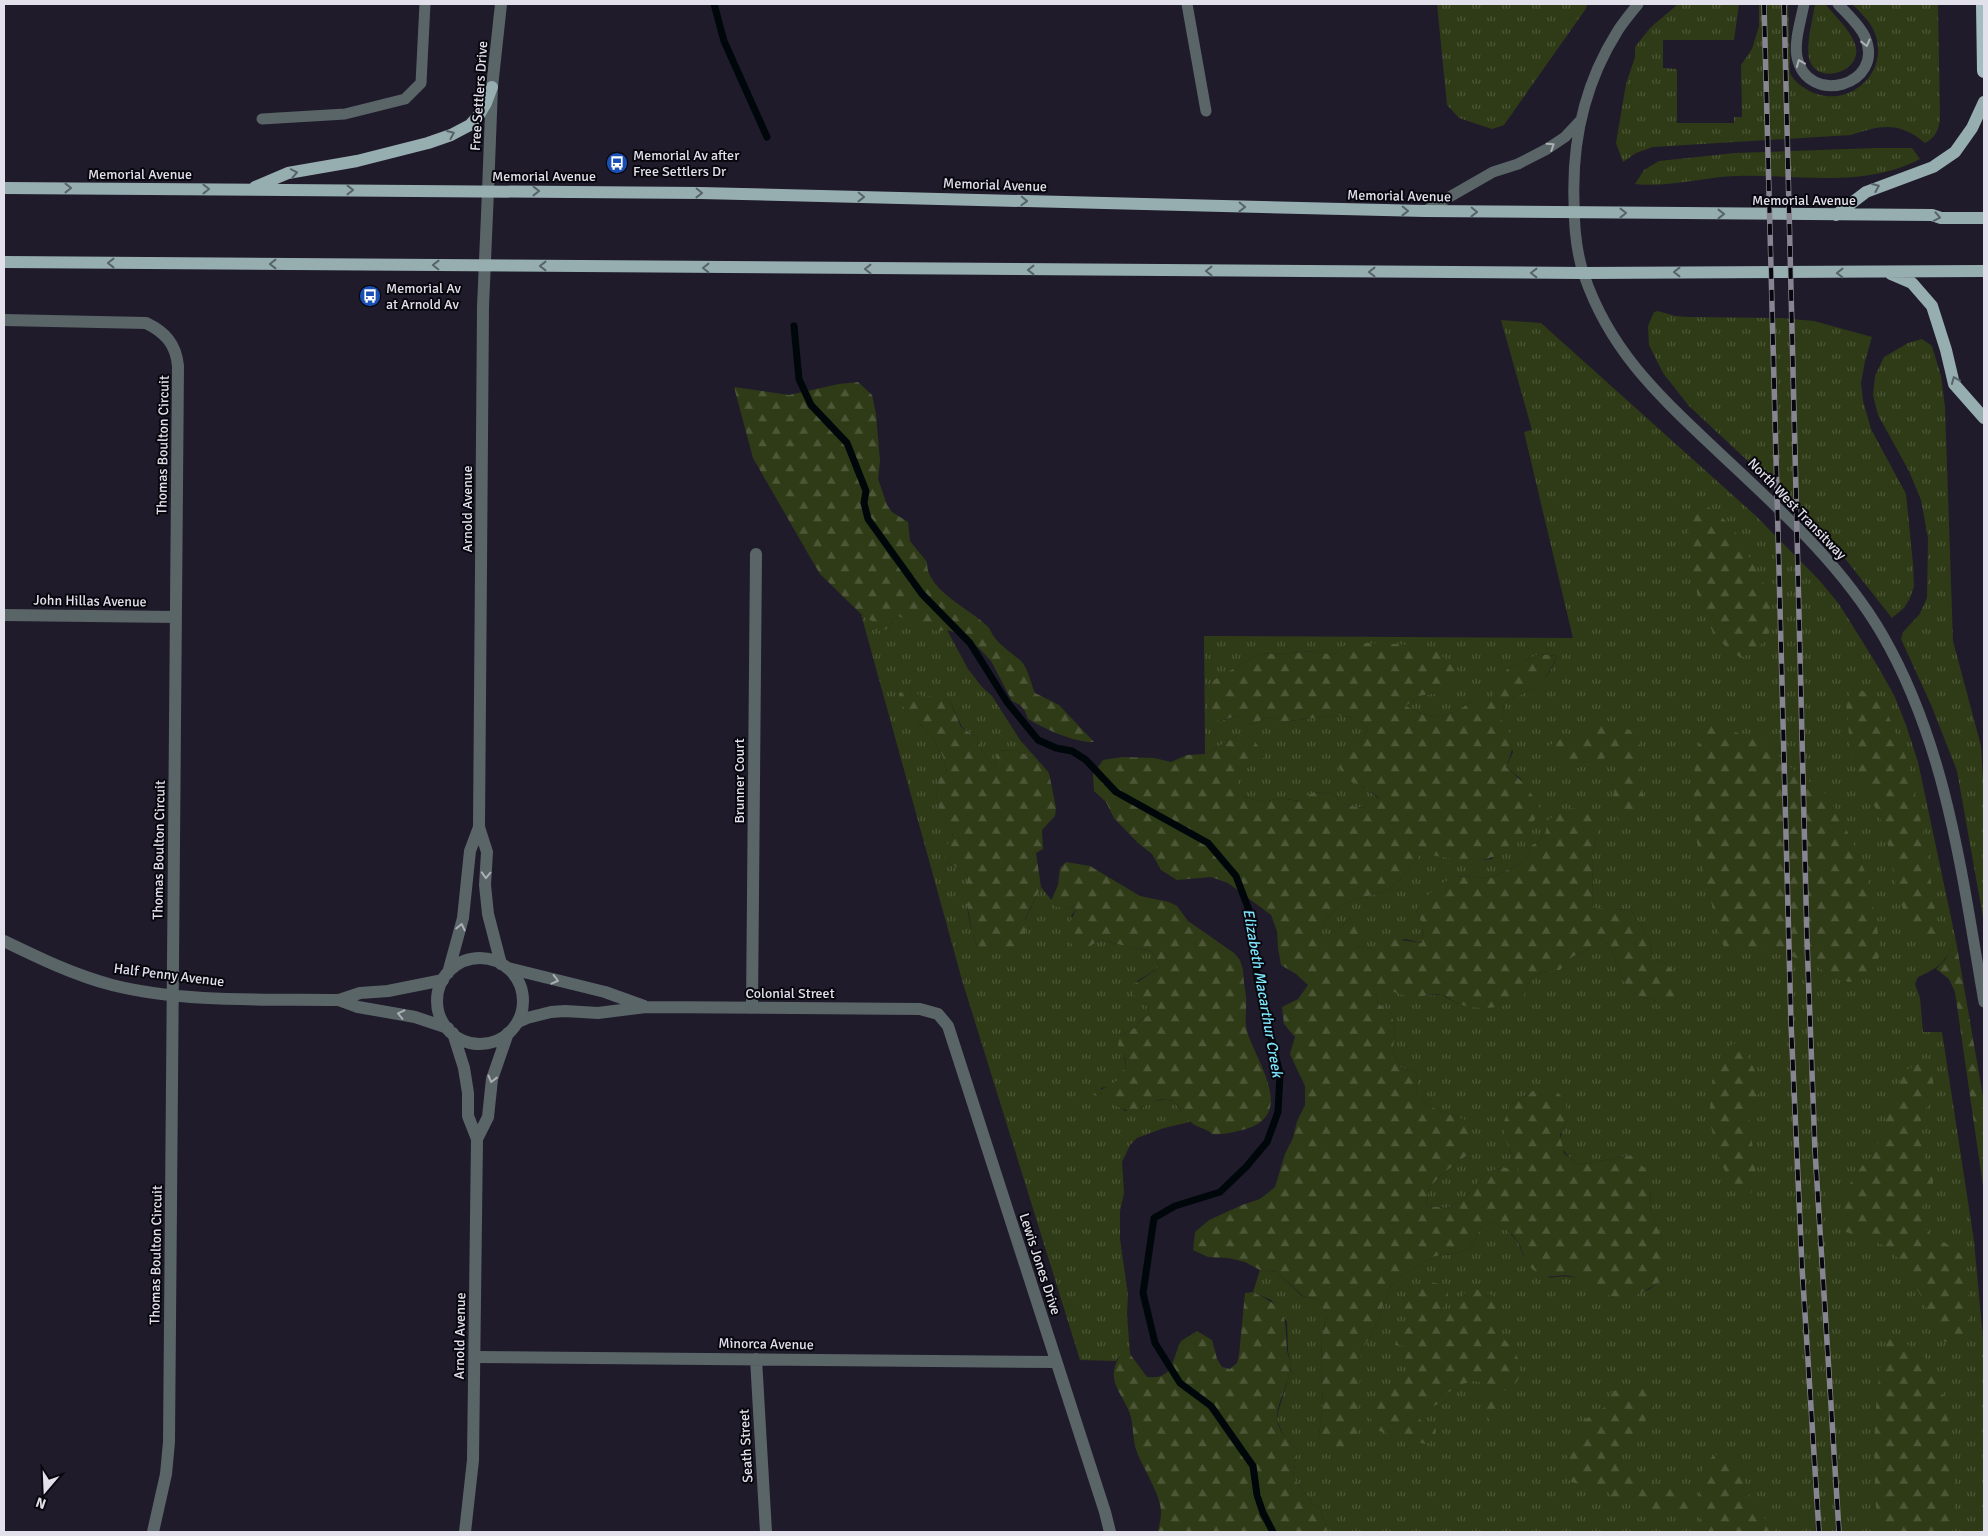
<svg xmlns="http://www.w3.org/2000/svg" width="1988" height="1536" viewBox="0 0 1988 1536" font-family="Signika,sans-serif">
  <style>
    .grass { fill: url(#grass-tufts) }
    .forest { fill: url(#forest-firs) }
    .lines { fill: none; stroke-linecap: round; stroke-linejoin: round }
    .stream { stroke: #00070b; stroke-width: 7 }
    .service { stroke: #5a6567; stroke-width: 11 }
    .minor { stroke: #5a6567; stroke-width: 12 }
    .tertiary { stroke: #5a6567; stroke-width: 12 }
    .primary { stroke: #97aeb1; stroke-width: 12 }
    .trunk { stroke: #a3bcc0; stroke-width: 14 }
    .rail-casing { stroke: #888592; stroke-width: 5.5 }
    .rail { stroke: #08070e; stroke-width: 4; stroke-dasharray: 11; stroke-linecap: butt }
    .oneway { stroke: #acafb6 }
    .oneway2 { stroke: #576368 }
    .labels { text-anchor: middle; dominant-baseline: central; stroke-width: 4; stroke-linejoin: round; paint-order: stroke }
    .street-label { font-size: 14px; fill: #e2e0eb; stroke: #08070e }
    .poi-label { font-size: 14px; fill: #e2e0eb; stroke: #08070e; text-anchor: start }
    .water-label { font-size: 15px; font-style: italic; fill: #7de8ff; stroke: #08070e }
  </style>
  <defs>
    <pattern id="grass-tufts" width="24" height="20" patternUnits="userSpaceOnUse" patternTransform="scale(1.25)"><rect width="24" height="20" fill="#2f3b16"/><path d="M3 7l-1-3M5 7V3M7 7l1-3M15 17l-1-3M17 17v-4M19 17l1-3" fill="none" stroke="#4d5738"/></pattern>
    <pattern id="forest-firs" width="22" height="20" patternUnits="userSpaceOnUse" patternTransform="scale(1.25)"><rect width="22" height="20" fill="#2f3b16"/><path d="M5 1l3.5 6h-7zM16 11l3.5 6h-7z" fill="#4d5738"/></pattern>
  </defs>
  <rect width="100%" height="100%" fill="#1f1b2b"/>
  <path class="grass" d="M1437 4H1588L1585 10 1504 125 1492 129 1459 118 1447 105Z
    M1678 4H1739L1734 40H1663V68L1677 69V123H1734V117H1742L1741 65 1752 49 1759 26V4H1788C1789 22 1789 40 1790 58 1790 62 1789 69 1790 73 1792 78 1799 85 1803 87 1842 115 1893 75 1874 31 1869 20 1860 12 1852 4H1938L1940 120C1938 131 1935 138 1925 143 1899 121 1881 125 1851 135L1653 147 1636 153 1623 162 1616 143 1626 84 1635 57V47L1650 28Z
    M1815 4H1825C1835 16 1850 30 1855 44 1865 72 1815 87 1809 58 1806 43 1813 19 1815 4Z
    M1876 148H1912L1920 159C1863 189 1798 174 1737 176 1703 177 1668 188 1635 184L1644 170 1659 161 1735 153Z
    M1658 311 1675 316 1689 317 1782 318 1814 321 1872 337 1865 361 1861 383 1863 401 1871 429 1906 494 1913 564 1914 586 1910 598 1904 608 1892 618 1847 561 1794 504 1689 406 1663 373 1649 345 1648 326 1654 312Z
    M1501 320 1541 323 1756 516 1820 581 1839 604 1877 665 1894 695 1906 725 1918 762 1956 941C1944 962 1941 967 1918 977L1915 984 1920 998 1923 1032H1942L1974 1241 1984 1349V1532H1328L1320 1509 1312 1504 1293 1477 1297 1450 1285 1438 1277 1421 1278 1412 1291 1370 1288 1351 1287 1322 1271 1300 1253 1292 1260 1270 1277 1272 1302 1296 1319 1300 1327 1315 1322 1334 1321 1370 1323 1405 1318 1442 1359 1368 1360 1351 1371 1336 1391 1286 1405 1273 1435 1256 1454 1254 1470 1248 1478 1233 1491 1221 1506 1229 1517 1241 1524 1256 1550 1278C1581 1273 1588 1282 1613 1298L1648 1290 1664 1279V1243L1650 1207 1651 1188 1632 1155 1578 1165C1559 1148 1556 1143 1567 1120L1534 1090 1510 1105C1500 1135 1508 1144 1520 1173L1503 1167 1486 1173 1463 1200 1447 1208 1426 1206 1429 1188 1442 1174 1470 1153 1465 1120 1429 1106 1416 1093 1417 1073 1400 1067 1393 1050 1395 1032 1392 1015 1378 1003 1373 985 1390 989 1407 996 1442 995 1458 1004 1523 997C1531 974 1535 971 1560 970L1572 957 1588 949 1602 938 1612 951 1625 985 1639 996 1656 1001 1667 1013 1676 998 1668 965 1652 957 1650 940 1631 910 1593 908 1592 854 1597 837 1545 836 1531 846 1524 862 1491 878 1455 876 1416 910 1423 926 1422 943 1405 939 1371 949 1354 946 1351 918 1337 930 1320 939 1323 922 1336 909 1351 901 1386 891 1400 880 1410 866 1422 853 1473 861 1492 859 1521 779 1506 767 1513 752 1501 719 1506 702C1530 690 1548 684 1557 656L1539 654 1507 669 1491 701H1473L1457 711 1440 717 1422 714 1406 706 1419 696 1437 693 1347 645 1333 655 1315 651 1278 654 1260 653 1212 681 1220 721 1237 716 1252 725 1267 717 1284 722 1336 715 1354 718 1368 728 1361 743 1350 781 1365 788 1379 799 1363 808 1346 805 1333 794 1314 792 1299 801 1280 798 1263 802 1244 797 1236 780 1248 767 1264 757 1237 736 1205 754 1204 636 1573 638 1524 432 1532 430Z
    M1922 339 1932 346 1941 376 1945 407 1953 641 1981 746 1984 795V923L1957 771 1932 707 1901 639 1903 632 1919 615 1927 598 1928 538 1921 500 1909 471 1878 415 1873 395 1875 376 1884 357 1908 343Z
    M861 614 887 629 898 616C916 621 928 632 947 630L968 669 982 687 992 696 1020 740 1036 758 1015 751 998 750 995 767 983 753 977 737 962 727 950 701 925 698 908 690 899 702C918 723 945 744 947 774L938 777 936 802 953 832 947 863 963 870 968 877C964 902 969 925 978 949L1025 938V920L1041 887 1057 907H1066L1076 909 1071 916 1084 950 1100 940 1152 952 1160 967 1137 981 1134 995 1147 1006 1149 1015 1141 1020 1136 1027 1120 1036 1126 1067 1120 1073 1117 1081 1110 1086 1101 1088 1100 1098 1118 1105 1125 1111 1142 1108 1149 1102 1166 1099 1174 1102 1190 1122 1164 1128 1137 1138 1130 1145 1122 1162 1124 1193 1120 1211V1239L1128 1295 1127 1314 1130 1354H1121L1116 1361 1080 1360 962 980Z"/>
  <path class="forest" d="M858 382 872 395 876 414 880 461 878 479 887 505 892 512 908 522 910 541 927 562C926 591 972 609 989 628 991 631 992 635 995 638 1002 647 1013 654 1021 661 1028 668 1031 684 1035 693L1059 705 1094 742C1075 743 1045 729 1028 719L1025 711 1020 705 1012 701 991 661 979 648 967 643 957 633 947 630 938 631 929 629 898 616 887 629 879 631 876 624 861 614 820 574 810 557 753 458 734 387 789 395 839 384Z
    M1704 504 1722 517 1736 533 1771 597 1773 621 1769 633 1758 649 1741 658C1735 653 1728 649 1723 644 1691 611 1693 557 1686 515L1691 508Z
    M1364 643 1399 644 1434 649 1460 672 1454 688 1437 693 1419 696 1406 706 1422 714 1440 717 1457 711 1473 701 1491 700 1507 669 1539 654 1557 656C1545 686 1533 688 1506 702L1501 719C1516 740 1515 744 1506 767 1522 780 1531 792 1541 810 1534 822 1526 831 1516 840 1484 872 1461 860 1422 853L1410 866 1400 880 1386 891 1351 901 1336 909 1323 922 1321 938 1337 930 1351 918 1364 930 1355 946 1371 949 1387 938 1422 943 1423 926 1416 910 1427 896 1439 885 1455 876 1491 878 1524 862 1531 846 1545 836 1548 820C1569 806 1575 804 1597 819V837L1592 854 1593 908 1631 910 1650 940 1652 957 1668 965 1678 980 1676 998 1667 1014 1656 1001 1639 996 1625 985 1612 951 1602 938 1588 949 1572 957 1560 970C1535 971 1531 974 1523 997 1502 1009 1482 1011 1459 1004 1453 1002 1448 996 1441 995 1430 993 1417 999 1406 996 1395 993 1384 987 1373 985L1378 1003 1392 1015 1395 1032 1393 1050 1400 1067 1417 1073 1416 1093 1429 1106 1465 1120 1474 1135 1470 1153 1442 1174 1429 1188 1426 1206 1447 1208 1463 1200 1486 1173 1503 1167 1519 1172 1506 1140 1504 1122 1510 1105 1534 1090 1551 1086 1566 1101 1567 1120 1560 1135 1564 1153 1578 1165 1632 1155 1646 1170 1651 1188 1650 1207 1664 1243V1279C1652 1287 1627 1303 1612 1297 1597 1291 1589 1280 1571 1276 1557 1273 1550 1282 1535 1271 1526 1265 1523 1251 1518 1242 1512 1232 1501 1226 1491 1221L1478 1233 1470 1248 1454 1254 1435 1256 1405 1273 1391 1286 1371 1336 1360 1351 1359 1426 1354 1443 1346 1459 1330 1454 1318 1442 1323 1405 1321 1370 1322 1334 1327 1316 1319 1300 1303 1296 1277 1272 1260 1270 1245 1262 1228 1258 1208 1257 1193 1250 1195 1232 1209 1220 1242 1205 1260 1199 1275 1187 1285 1154 1293 1138 1297 1121 1305 1105V1086L1290 1054 1295 1037 1284 1024 1282 1007 1298 999 1308 985 1296 974 1281 965 1278 948 1277 931 1271 915 1228 883 1211 877 1177 880 1161 870 1152 854 1138 843 1114 818 1106 802 1094 791 1093 774 1103 760 1122 757 1154 758 1171 762 1187 755 1205 754 1237 736 1254 740 1265 757 1248 767 1237 780 1244 797 1263 802 1280 798 1298 801 1314 792 1333 794 1346 805 1363 808 1379 798 1365 788 1350 781 1339 768 1343 750 1361 743 1368 728 1354 718 1336 715 1284 722 1267 717 1252 725 1237 716 1219 721 1209 715 1207 696 1212 681 1260 653 1278 654 1315 651 1333 655 1347 645Z
    M1859 689 1874 697 1886 710 1908 762 1924 836 1938 929 1936 941 1929 945C1900 935 1892 859 1885 831 1879 810 1864 790 1856 769 1850 753 1849 737 1848 720 1846 708 1845 701 1851 691Z
    M908 690 925 697 943 694 950 701 961 727 977 737 983 753 995 767 998 750 1015 751 1036 758 1049 773 1056 808 1055 816 1042 830 1043 849 1036 853 1041 887 1025 919V938L1020 947 984 954 978 949 972 931 965 894 968 877 963 870 947 863 944 855V847L951 841 953 833 936 802 938 776 947 774C945 744 918 723 899 702V693Z
    M1611 723C1628 724 1641 738 1642 756 1643 762 1639 769 1639 775 1639 784 1645 794 1643 802 1642 811 1632 817 1626 823L1618 820 1611 803 1620 769 1617 761 1608 757 1572 770 1557 760 1548 746 1565 737H1575L1582 731Z
    M1721 723 1744 737H1759L1793 769 1827 795 1852 840 1867 877 1877 925 1880 955 1868 978 1849 982 1832 977 1813 964 1780 952H1733L1725 949 1721 940C1713 907 1703 873 1697 840 1693 813 1690 755 1705 731 1709 725 1715 724 1721 723Z
    M1066 862 1090 866 1140 896 1169 902 1177 906 1188 921 1234 953 1240 960 1243 970C1243 979 1245 988 1246 997 1247 1008 1244 1020 1247 1031 1255 1060 1297 1114 1246 1129 1234 1132 1224 1135 1212 1134 1206 1128 1198 1128 1192 1123 1184 1118 1181 1108 1174 1102 1161 1093 1145 1106 1134 1112 1125 1111 1101 1099 1093 1094L1117 1081 1120 1073 1126 1067 1125 1058 1119 1053 1118 1044 1120 1036 1136 1027 1141 1020 1149 1015 1147 1006 1133 995 1130 987 1160 967 1152 952 1100 940 1084 950 1075 949 1065 934 1076 909 1066 907H1057L1051 901 1058 885 1060 868Z
    M1956 941 1984 1102V1193L1955 992 1949 979 1936 969 1945 960Z
    M1741 1043 1760 1081 1759 1092 1749 1118 1756 1175 1751 1193H1742L1730 1181 1721 1163 1709 1119 1714 1066 1732 1044Z
    M1919 1063 1929 1064 1932 1072 1934 1089 1920 1123 1919 1133 1925 1162 1933 1179V1188L1931 1196 1919 1210C1925 1246 1952 1238 1964 1259 1968 1265 1971 1315 1969 1323 1968 1327 1965 1334 1963 1337 1958 1343 1952 1342 1945 1342L1939 1336 1921 1296 1899 1259 1883 1245 1846 1232 1840 1225 1841 1207 1846 1190 1861 1167 1874 1153 1903 1072Z
    M1431 1282 1440 1284 1448 1289V1298L1440 1314C1452 1309 1459 1301 1467 1290 1480 1288 1491 1293 1500 1302L1498 1327 1499 1336C1521 1349 1533 1385 1499 1392L1496 1400 1499 1409 1497 1429 1490 1425 1481 1382 1472 1381 1463 1384 1447 1393 1443 1401 1434 1406 1425 1405 1420 1412V1420L1436 1429 1435 1439 1425 1444 1372 1429 1368 1402 1375 1397 1386 1395 1411 1370 1405 1362 1406 1354 1412 1347 1395 1345 1397 1336 1418 1320 1412 1314 1403 1313 1405 1305 1418 1293 1422 1285Z
    M1253 1292C1288 1309 1285 1314 1287 1350 1288 1357 1292 1365 1290 1373 1287 1385 1275 1409 1277 1421 1280 1433 1289 1442 1297 1450L1293 1477 1312 1504 1320 1509 1328 1532H1158C1159 1526 1161 1519 1161 1513 1162 1497 1143 1468 1137 1452 1132 1440 1134 1426 1130 1414 1121 1390 1104 1381 1121 1354H1130L1147 1377C1175 1380 1171 1360 1181 1341L1197 1331 1212 1340 1217 1359 1222 1367 1230 1369 1237 1363 1239 1355 1245 1293Z
    M1897 1338C1910 1346 1924 1353 1932 1367 1952 1402 1959 1493 1952 1532H1879C1872 1496 1872 1371 1888 1340Z
    M1641 1386 1654 1401V1411L1646 1417 1644 1434 1621 1446 1613 1463 1640 1470 1656 1486 1685 1489 1690 1496 1693 1513 1686 1519 1669 1513 1643 1512 1629 1502 1613 1498 1608 1491 1571 1482 1566 1476 1568 1458 1564 1450 1577 1439 1581 1422 1605 1407 1612 1391Z
    M1720 1453 1729 1455 1737 1462 1751 1499 1774 1532H1700L1699 1475 1712 1457Z"/>
  <g class="lines">
    <path class="stream" d="M714 4 724 41 767 137
      M794 326 799 379 811 405 847 443 866 491 864 503 868 519 922 594 970 643 1007 702 1038 740 1056 748 1072 751 1086 760 1116 792 1208 843 1236 876 1252 918 1257 979 1280 1074 1278 1112 1267 1142 1246 1167 1220 1192 1175 1206 1154 1218 1143 1293 1155 1343 1180 1383 1211 1406 1253 1466 1257 1495 1263 1513 1273 1532"/>
    <path class="service" d="M1187 4 1206 111
      M1638 4C1631 13 1623 22 1617 32 1585 83 1572 141 1574 201 1574 225 1576 252 1584 275 1609 348 1654 391 1709 443 1771 502 1838 559 1882 634 1947 746 1962 876 1984 1002
      M1804 4C1801 20 1794 41 1797 57 1807 107 1886 86 1865 37 1860 25 1847 14 1838 4
      M262 119 345 114 405 99 421 83 425 4
      M1425 211 1493 172 1518 164 1547 149 1565 137 1580 121"/>
    <path class="minor" d="M488 191 492 87 501 4
      M4 320 146 323C165 332 176 344 178 366L169 1442 166 1474 153 1532
      M4 615 176 617
      M4 941C39 958 74 975 112 985 184 1003 265 999 339 1000L360 993 388 991 443 980
      M508 968 605 992 644 1006
      M339 1000 358 1007 415 1017 448 1028
      M752 1008 756 554
      M518 1022 527 1018 551 1012 565 1011 598 1013 646 1007 920 1009 938 1014 948 1026 1105 1512 1110 1532
      M475 1357 1056 1362
      M756 1359 766 1532"/>
    <path class="tertiary" d="M488 191 483 307 479 827 487 852 485 885 488 914 501 964
      M437 1001a43 43 0 1 1 86 0a43 43 0 1 1-86 0Z
      M448 973 463 918 470 851 479 827
      M453 1033 464 1068 468 1093V1116L477 1139 473 1460 465 1532
      M477 1139 488 1117 492 1079 508 1033"/>
    <path class="primary" d="M255 187 288 173 357 161 428 143 451 135 470 125 479 115 486 103 492 87
      M4 188 700 193 1425 211 1932 215 1941 218H1984
      M1836 215 1866 192 1933 167 1955 152 1972 128 1984 102
      M4 262 1583 273 1984 271
      M1891 274 1912 283 1932 306 1946 350 1954 384 1984 418"/>
    <path class="trunk" d="M1983 4 1984 71"/>
    <g class="rail-casing">
      <path id="rail" d="M1764 4 1791 1023 1802 1267 1819 1532
        M1784 4 1807 941 1815 1151 1839 1532"/>
    </g>
    <use href="#rail" class="rail"/>
  </g>
  <defs><path id="oneway-chevron" d="M-2-3.5L2.5 0L-2 3.5" fill="none" stroke-width="1.6" stroke-linecap="round" stroke-linejoin="round" transform="scale(1.25)"/></defs>
  <g class="oneway">
    <use href="#oneway-chevron" transform="translate(1866 43) rotate(76)"/>
    <use href="#oneway-chevron" transform="translate(1800 63) rotate(-112)"/>
    <use href="#oneway-chevron" transform="translate(1551 146) rotate(-33)"/>
    <use href="#oneway-chevron" transform="translate(486 875) rotate(92)"/>
    <use href="#oneway-chevron" transform="translate(461 927) rotate(-77)"/>
    <use href="#oneway-chevron" transform="translate(555 980) rotate(14)"/>
    <use href="#oneway-chevron" transform="translate(401 1014) rotate(-167)"/>
    <use href="#oneway-chevron" transform="translate(492 1079) rotate(104)"/>
  </g>
  <g class="oneway2">
    <use href="#oneway-chevron" transform="translate(451 134) rotate(-24)"/>
    <use href="#oneway-chevron" transform="translate(294 173) rotate(-11)"/>
    <use href="#oneway-chevron" transform="translate(1876 187) rotate(-23)"/>
    <use href="#oneway-chevron" transform="translate(68 188)"/>
    <use href="#oneway-chevron" transform="translate(206 189)"/>
    <use href="#oneway-chevron" transform="translate(350 190)"/>
    <use href="#oneway-chevron" transform="translate(536 191)"/>
    <use href="#oneway-chevron" transform="translate(699 193) rotate(1)"/>
    <use href="#oneway-chevron" transform="translate(861 197) rotate(1)"/>
    <use href="#oneway-chevron" transform="translate(1024 201) rotate(2)"/>
    <use href="#oneway-chevron" transform="translate(1242 207) rotate(1)"/>
    <use href="#oneway-chevron" transform="translate(1405 211) rotate(1)"/>
    <use href="#oneway-chevron" transform="translate(1474 212) rotate(1)"/>
    <use href="#oneway-chevron" transform="translate(1623 213)"/>
    <use href="#oneway-chevron" transform="translate(1721 214)"/>
    <use href="#oneway-chevron" transform="translate(1937 217) rotate(11)"/>
    <use href="#oneway-chevron" transform="translate(111 263) rotate(-180)"/>
    <use href="#oneway-chevron" transform="translate(273 264) rotate(-180)"/>
    <use href="#oneway-chevron" transform="translate(436 265) rotate(-179)"/>
    <use href="#oneway-chevron" transform="translate(543 266) rotate(-180)"/>
    <use href="#oneway-chevron" transform="translate(706 268) rotate(-180)"/>
    <use href="#oneway-chevron" transform="translate(868 269) rotate(-180)"/>
    <use href="#oneway-chevron" transform="translate(1031 270) rotate(-180)"/>
    <use href="#oneway-chevron" transform="translate(1209 271) rotate(-180)"/>
    <use href="#oneway-chevron" transform="translate(1372 272) rotate(-180)"/>
    <use href="#oneway-chevron" transform="translate(1677 272) rotate(-180)"/>
    <use href="#oneway-chevron" transform="translate(1534 273) rotate(-180)"/>
    <use href="#oneway-chevron" transform="translate(1840 273) rotate(-180)"/>
    <use href="#oneway-chevron" transform="translate(1955 380) rotate(-112)"/>
  </g>
  <defs>
    <g id="bus-disc" transform="scale(1.125)"><circle r="9.5" fill="#1a4fb4" stroke="#08070e"/><path d="M-5-6H5V4H4V6H2V4H-2V6H-4V4H-5ZM-3.5-4V0h7V-4ZM-3.5 1.2v1.5H-2V1.2ZM2 1.2v1.5H3.5V1.2Z" fill="#fff"/></g>
  </defs>
  <g fill-rule="evenodd">
    <use href="#bus-disc" x="617" y="163"/>
    <use href="#bus-disc" x="370" y="296"/>
  </g>
  <g class="labels">
    <g class="street-label">
      <text transform="translate(479 96) rotate(-86)">Free Settlers Drive</text>
      <text x="140" y="174">Memorial Avenue</text>
      <text x="544" y="176">Memorial Avenue</text>
      <text transform="translate(995 185) rotate(2)">Memorial Avenue</text>
      <text transform="translate(1399 196) rotate(1)">Memorial Avenue</text>
      <text x="1804" y="200">Memorial Avenue</text>
      <text transform="translate(163 445) rotate(-89)">Thomas Boulton Circuit</text>
      <text transform="translate(467 509) rotate(-90)">Arnold Avenue</text>
      <text transform="translate(1797 509) rotate(46)">North West Transitway</text>
      <text transform="translate(90 601) rotate(1)">John Hillas Avenue</text>
      <text transform="translate(739 781) rotate(-90)">Brunner Court</text>
      <text transform="translate(159 850) rotate(-89)">Thomas Boulton Circuit</text>
      <text transform="translate(169 975) rotate(7)">Half Penny Avenue</text>
      <text x="790" y="993">Colonial Street</text>
      <text transform="translate(156 1255) rotate(-89)">Thomas Boulton Circuit</text>
      <text transform="translate(1040 1264) rotate(72)">Lewis Jones Drive</text>
      <text transform="translate(460 1336) rotate(-89)">Arnold Avenue</text>
      <text transform="translate(766 1344) rotate(1)">Minorca Avenue</text>
      <text transform="translate(746 1446) rotate(-93)">Seath Street</text>
    </g>
    <g class="poi-label">
      <text x="633" y="155">Memorial Av after<tspan x="633" dy="16">Free Settlers Dr</tspan></text>
      <text x="386" y="288">Memorial Av<tspan x="386" dy="16">at Arnold Av</tspan></text>
    </g>
    <g class="water-label">
      <text transform="translate(1263 993) rotate(80)">Elizabeth Macarthur Creek</text>
    </g>
  </g>
  <rect width="1988" height="1536" fill="none" stroke="#e2e0eb" stroke-width="10"/>
  <g transform="translate(45 1491) rotate(199)" stroke="#08070e" stroke-width="4" paint-order="stroke">
  <path d="M0-4L9 19L0 12L-9 19Z" fill="#e2e0eb"/>
  <text y="-8" font-size="14" font-weight="bold" text-anchor="middle" fill="#e2e0eb">N</text>
  </g>
</svg>
